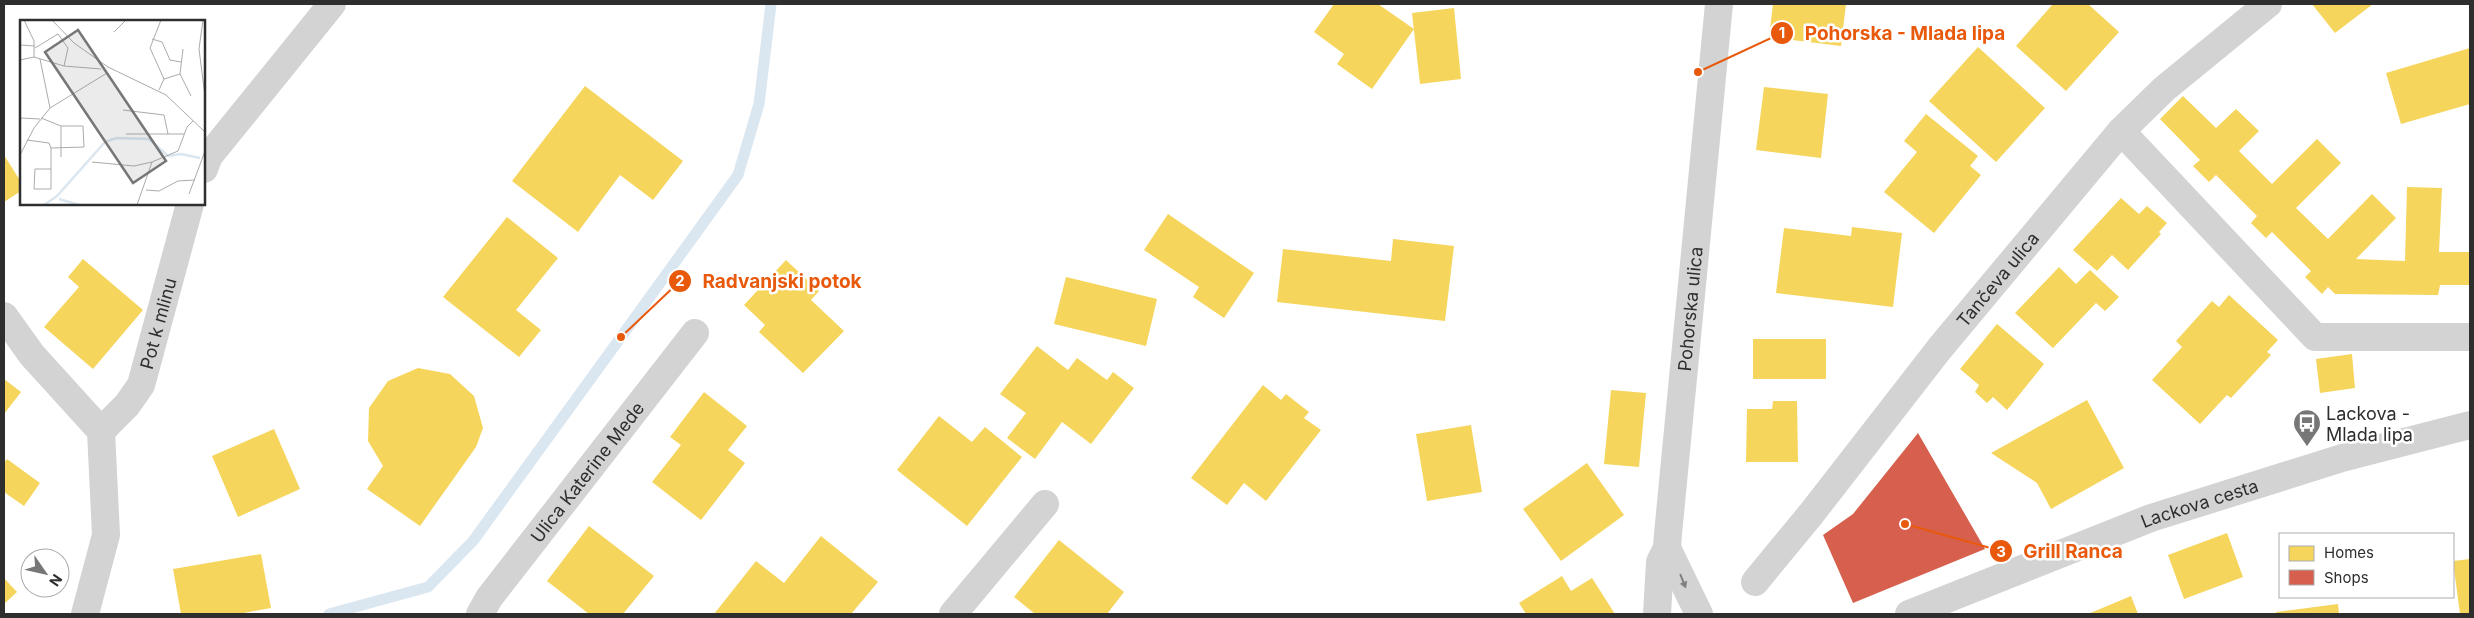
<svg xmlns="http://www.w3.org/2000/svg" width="2474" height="618" viewBox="0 0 2474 618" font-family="Inter,sans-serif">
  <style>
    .homes { fill: #f6d55c }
    .shops { fill: #d6604d }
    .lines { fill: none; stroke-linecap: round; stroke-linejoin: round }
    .stream { stroke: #dae6f0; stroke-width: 11 }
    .minor { stroke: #d3d3d3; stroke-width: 28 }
    .oneway { fill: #808080 }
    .labels { text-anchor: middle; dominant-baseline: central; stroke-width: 5; stroke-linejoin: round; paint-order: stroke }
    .street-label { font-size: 18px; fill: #2e2e2e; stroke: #fff }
    .poi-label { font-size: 18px; fill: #2e2e2e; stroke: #fff; text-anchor: start }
    .inset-river { fill: none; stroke: #dae6f0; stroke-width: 2.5 }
    .inset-road { fill: none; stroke: #ababab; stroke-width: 1 }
    .view { fill: #777; fill-opacity: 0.15; stroke: #777; stroke-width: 2.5 }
    .inset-edge { fill: none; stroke: #2e2e2e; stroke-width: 2.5 }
    .leader { fill: none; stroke: #e8590c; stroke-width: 2 }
    .callout-dot { fill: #e8590c; stroke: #fff; stroke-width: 2 }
    .mark-label { font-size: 15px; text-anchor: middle; font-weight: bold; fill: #fff }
    .callout-label { font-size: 19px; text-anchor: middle; font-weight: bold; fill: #e8590c; stroke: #fff; stroke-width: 5; stroke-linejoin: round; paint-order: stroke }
  </style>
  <rect width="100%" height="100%" fill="#fff"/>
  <path class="homes" d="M1334 4H1378L1414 29 1372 89 1337 64 1344 54 1314 32Z
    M1773 4H1846L1841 46 1769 37Z
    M2053 4H2088L2119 32 2066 91 2016 46Z
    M2312 4H2373L2335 33Z
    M1454 8 1461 79 1420 84 1412 13Z
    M1978 47 2045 108 1996 162 1929 101Z
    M2470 48V104L2401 124 2386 73Z
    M585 86 683 161 653 200 620 175 578 232 512 181Z
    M1764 87 1828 94 1821 158 1756 150Z
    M2183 96 2216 128 2236 109 2259 131 2239 151 2272 184 2317 139 2341 163 2296 208 2328 239 2372 194 2396 218 2356 259 2405 261 2407 187 2442 188 2439 252H2470V285H2440L2438 295 2335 294 2328 287 2322 294 2305 277 2311 271 2272 232 2266 238 2251 223 2257 216 2216 175 2209 182 2193 166 2200 160 2160 119Z
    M1926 114 1978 156 1970 166 1981 175 1934 233 1884 192 1917 152 1904 141Z
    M4 155 21 182V191L4 202Z
    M2121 198 2139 214 2147 206 2167 223 2159 232 2161 234 2128 270 2112 255 2097 271 2073 250Z
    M1168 214 1254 273 1224 318 1193 297 1199 287 1144 250Z
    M507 217 558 258 516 310 541 330 519 357 443 297Z
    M1852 227 1902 233 1893 307 1776 293 1784 228 1851 236Z
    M1393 239 1454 246 1445 321 1277 302 1283 249 1391 261Z
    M83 259 143 310 93 369 44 327 79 287 68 277Z
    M786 260 819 291 811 300 844 331 803 373 759 332 765 325 744 305Z
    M2059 267 2076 284 2090 270 2119 297 2105 311 2096 303 2053 348 2015 313Z
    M1066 277 1157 299 1146 346 1054 324Z
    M2229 295 2278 340 2267 352 2271 355 2231 398 2227 395 2200 424 2152 380 2182 347 2176 341 2212 301 2219 307Z
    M1997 324 2044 364 2007 410 1993 397 1987 403 1975 392 1979 385 1960 369Z
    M1753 339H1826V379H1753Z
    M1037 346 1068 370 1077 358 1107 380 1113 372 1134 388 1091 444 1062 422 1035 459 1007 438 1026 413 1000 394Z
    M2352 354 2355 388 2320 393 2316 359Z
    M418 368 450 374 474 396 483 428 476 447 420 526 367 489 383 466 368 441 369 408 388 381Z
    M4 379 21 392 4 414Z
    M1263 385 1281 400 1286 394 1309 412 1304 418 1321 430 1266 501 1244 483 1227 505 1191 478Z
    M1611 390 1646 393 1639 467 1604 464Z
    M704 392 747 426 728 450 745 463 701 520 652 482 681 445 670 437Z
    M2087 400 2124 468 2051 509 2037 483 1991 453Z
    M1773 401H1797L1798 462H1746L1747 409H1772Z
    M939 416 972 442 985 427 1022 457 967 526 897 470Z
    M1471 425 1482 492 1427 501 1416 434Z
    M274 429 300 489 238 517 212 456Z
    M7 459 40 483 24 506 4 492V463Z
    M1587 463 1624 515 1561 561 1523 509Z
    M589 526 654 576 623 614H589L547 581Z
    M2227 533 2243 577 2184 599 2168 555Z
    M821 536 878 582 851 614H714L756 561 784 583Z
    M1059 540 1124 592 1107 614H1035L1014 597Z
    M261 554 271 608 238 614H181L173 569Z
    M2470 559V614H2460L2453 561Z
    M1562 576 1571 591 1592 578 1615 614H1526L1519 603Z
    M4 578 17 592 4 604Z
    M2131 596 2138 614H2088Z
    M2338 604 2339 614H2276V612Z"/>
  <path class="shops" d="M1918 433 1985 549 1853 603 1823 535 1853 514Z"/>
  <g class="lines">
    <path class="stream" d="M329 614 428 587 473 541 621 337 738 175 759 104 771 4"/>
    <g class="minor">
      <path d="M2121 131 2315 337H2470"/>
      <path d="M204 169 209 156 332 4"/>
      <path d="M4 316 32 355 101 431 106 535 85 614"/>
      <path id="s1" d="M101 431 127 405 141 385 190 204"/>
      <path d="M1667 548 1699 614"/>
      <path id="s2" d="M1755 582 1811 514 1940 348 2121 131 2164 89 2268 4"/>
      <path id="s3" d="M480 614 489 598 695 333"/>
      <path d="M953 614 1045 504"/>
      <path id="s4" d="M1657 614 1660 562 1667 548 1668 534 1719 4"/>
      <path id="s5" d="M1909 614 2151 518 2342 458 2470 425"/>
    </g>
  </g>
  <defs><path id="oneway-solid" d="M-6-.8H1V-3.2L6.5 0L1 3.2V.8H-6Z" transform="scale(1.25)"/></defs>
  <use class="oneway" href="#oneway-solid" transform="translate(1683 581) rotate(68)"/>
  <defs>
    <g id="bus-pin" transform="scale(1.4375)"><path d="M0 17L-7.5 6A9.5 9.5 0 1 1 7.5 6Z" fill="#777" stroke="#fff"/><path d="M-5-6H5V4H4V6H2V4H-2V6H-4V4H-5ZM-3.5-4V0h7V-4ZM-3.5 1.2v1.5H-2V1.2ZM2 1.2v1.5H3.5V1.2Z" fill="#fff"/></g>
  </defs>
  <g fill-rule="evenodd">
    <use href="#bus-pin" x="2307" y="423"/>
  </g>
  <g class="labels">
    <g class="street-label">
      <text stroke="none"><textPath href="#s2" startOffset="388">Tančeva ulica</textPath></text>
      <text stroke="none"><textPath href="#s4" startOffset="308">Pohorska ulica</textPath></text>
      <text stroke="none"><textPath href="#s1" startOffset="125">Pot k mlinu</textPath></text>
      <text stroke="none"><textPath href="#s3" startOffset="178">Ulica Katerine Mede</textPath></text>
      <text stroke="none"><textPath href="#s5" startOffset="311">Lackova cesta</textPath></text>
    </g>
    <g class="poi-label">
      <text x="2326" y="413">Lackova -<tspan x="2326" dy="21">Mlada lipa</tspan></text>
    </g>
  </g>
  <g transform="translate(20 20)">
    <rect width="185" height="185" fill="#fff"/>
    <path class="inset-river" d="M39 179 59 185M24 185 37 176 85 122 96 118 129 119 148 136 161 134 180 138"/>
    <path class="inset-road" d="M4 0 14 21V37M32 0 54 23 88 47 146 75 185 112M183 0 179 29 185 76M94 12 106 0M132 19 142 22 150 40 161 42M0 25 15 26M15 28 38 14 48 28 44 46M163 29 160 54 171 76M20 39 30 88M0 40 14 37 44 46 81 49M144 59 160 54M139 70 144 59 130 28 141 0M103 90 144 95 148 114M0 98 20 99M21 98 41 106H63L64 127 31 128M41 106V137M106 114H164M7 120 29 123 31 128V169H14L15 149H31M0 135 14 108 30 88 87 53M72 142 114 146 132 142M126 170 139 171 158 161 175 160M169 174 185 131M117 185 132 142 158 131 167 107 173 101"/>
    <path class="view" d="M58 10 146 141 113 163 25 32Z"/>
    <rect width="185" height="185" class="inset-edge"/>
  </g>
  <path class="leader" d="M1698 72L1782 33M621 337L680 281M1905 524L2001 551"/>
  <g class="callout-dot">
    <circle cx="1698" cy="72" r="5"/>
    <circle cx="621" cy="337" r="5"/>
    <circle cx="1905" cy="524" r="5"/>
    <circle cx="1782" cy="33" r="12"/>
    <circle cx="680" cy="281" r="12"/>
    <circle cx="2001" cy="551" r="12"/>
  </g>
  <g class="mark-label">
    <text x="1782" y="38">1</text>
    <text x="680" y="286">2</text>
    <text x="2001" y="557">3</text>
  </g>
  <g class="callout-label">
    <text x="1905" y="40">Pohorska - Mlada lipa</text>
    <text x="782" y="288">Radvanjski potok</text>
    <text x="2073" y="558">Grill Ranca</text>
  </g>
  <rect width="2474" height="618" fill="none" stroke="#2e2e2e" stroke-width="10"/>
  <rect x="2279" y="533" width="175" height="65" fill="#ffffff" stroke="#ababab"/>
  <rect x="2289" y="546" width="25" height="15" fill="#f6d55c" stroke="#ababab"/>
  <text x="2324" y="558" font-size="15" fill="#2e2e2e">Homes</text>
  <rect x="2289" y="570" width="25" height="15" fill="#d6604d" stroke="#ababab"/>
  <text x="2324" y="583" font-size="15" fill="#2e2e2e">Shops</text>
  <g transform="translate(45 573) rotate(124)"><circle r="24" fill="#ffffff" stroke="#ababab"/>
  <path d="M0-4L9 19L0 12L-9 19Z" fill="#777777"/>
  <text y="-8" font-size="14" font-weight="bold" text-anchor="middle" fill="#2e2e2e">N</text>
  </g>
</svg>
